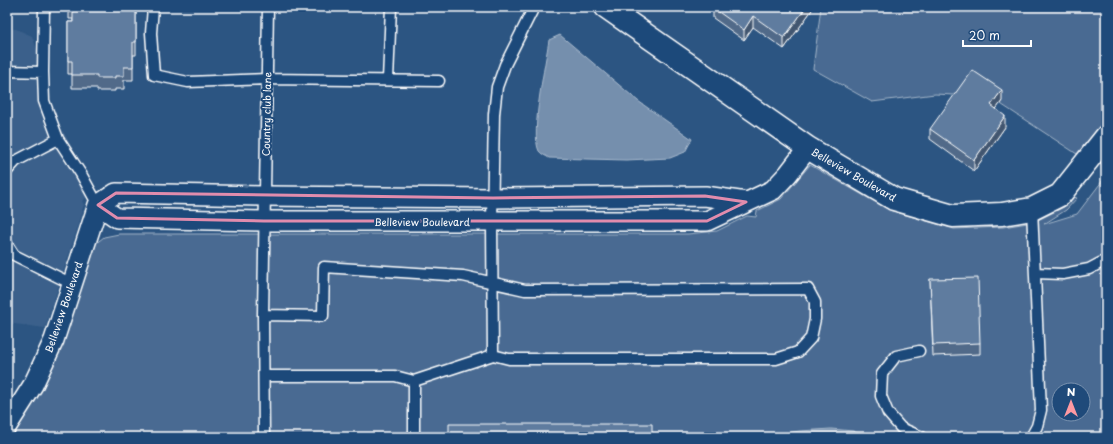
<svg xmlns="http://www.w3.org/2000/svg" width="1113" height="444" viewBox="0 0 1113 444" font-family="'Playpen Sans',sans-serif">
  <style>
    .built { fill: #3b618b }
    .green { fill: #486b92; stroke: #a4b5c8; fill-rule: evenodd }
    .water { fill: #748fad; stroke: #acbcce }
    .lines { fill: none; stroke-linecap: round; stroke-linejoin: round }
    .service-casing { stroke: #fff; stroke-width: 13 }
    .minor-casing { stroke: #fff; stroke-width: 22 }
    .tertiary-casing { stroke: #fff; stroke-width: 25 }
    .service { stroke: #1f4a7a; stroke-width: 10 }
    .minor { stroke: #1f4a7a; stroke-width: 19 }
    .tertiary { stroke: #1f4a7a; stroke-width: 22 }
    .wall { fill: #516b89; stroke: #fff }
    .shaded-wall { fill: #42576f; stroke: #fff }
    .building { fill: #5e7c9f; stroke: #fff }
    .marked { fill: none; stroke: #e08cad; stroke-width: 3; stroke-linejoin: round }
    .labels { text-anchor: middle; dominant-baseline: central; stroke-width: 4; stroke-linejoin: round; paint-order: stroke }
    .street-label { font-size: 10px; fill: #fff; stroke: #1f4a7a }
  </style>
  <rect width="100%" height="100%" fill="#2c5582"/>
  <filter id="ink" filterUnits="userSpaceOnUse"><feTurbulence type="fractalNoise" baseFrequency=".025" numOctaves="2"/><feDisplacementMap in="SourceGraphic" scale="8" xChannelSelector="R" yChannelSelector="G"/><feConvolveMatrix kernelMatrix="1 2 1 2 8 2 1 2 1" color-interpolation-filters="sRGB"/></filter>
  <g filter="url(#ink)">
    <path class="built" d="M7 29H16L32 36 39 55 44 96 82 166 95 188 88 196 82 201 84 205 82 210 83 211 45 328 7 323Z"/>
    <path class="green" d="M821 7H1106V118L1077 154 990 97 935 94 872 102 813 69Z
      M810 165 889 210 954 229 1003 227 1034 222 1064 207 1074 197 1077 198 1066 210 1044 224 1077 214 1106 176V437H8L48 375 75 309 90 248 104 237 119 234H688L717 231 747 216 756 217 757 211 781 199ZM1059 390H1083V414H1059Z"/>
    <path class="water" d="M560 35 638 101 692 139 685 152 670 158 626 160 549 158C546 156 541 154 539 151 530 134 546 61 549 40Z
      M831 429 853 431 865 437H757L800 431Z"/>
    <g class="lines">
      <g class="service-casing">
        <path id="service" d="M44 7 43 72 44 101 58 139 81 174 98 205
          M153 7 151 33 154 75 188 82 266 79 439 81
          M7 71 43 72
          M388 80 391 7
          M7 171 16 161 58 139
          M7 244 14 255 72 284
          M1035 273 1063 274 1089 269 1106 260
          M263 315 323 316 324 267 463 276 525 290 808 289 815 302V319L811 338 798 352 776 359H509L493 355 414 381 395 376H264
          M919 351 896 356 882 374 881 396 888 413 901 428 922 437
          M493 355 492 222 494 114 497 87 505 65 534 7
          M414 381V437
          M264 437 263 315 268 7
          M1031 437 1037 426 1041 410 1032 209"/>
      </g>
      <g class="minor-casing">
        <path id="minor" d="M98 205 117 218 264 221H707L773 190 788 174 808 148
          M7 426 33 385 54 340 98 205 116 193 265 196 493 198 705 196 746 202"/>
      </g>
      <g class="tertiary-casing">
        <path id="tertiary" d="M606 7 808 148 894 199 953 216 1002 214 1032 209 1060 195 1106 137"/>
      </g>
      <use href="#service" class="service"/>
      <use href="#minor" class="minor"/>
      <use href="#tertiary" class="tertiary"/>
    </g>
    <path class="wall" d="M69 7H136V55H133V80H124V89H115V91H97V88H72V74H68V22H73V19H69Z
      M814 7 784 49 753 27 744 40 713 18V8Z
      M1002 101 996 109 1005 127 974 171 930 139V129Z
      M930 279 980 343V354L933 356Z"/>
    <path class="shaded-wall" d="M806 7H814L784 49V38Z
      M753 16V27L744 40V30Z
      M1002 90V101L991 116V105Z
      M1005 116V127L974 171V160Z"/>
    <path class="building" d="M73 7H136V42H133V67H124V76H115V78H97V75H72V61H68V22H73Z
      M714 7H806L784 38 753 16 744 30 713 8Z
      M972 70 1002 90 991 105 1005 116 974 160 930 129Z
      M978 278 980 343 933 345 930 279Z
      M449 424H652V437H449Z"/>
  </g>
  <path class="marked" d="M116 193 493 198 705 196 746 202 707 221H264L117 218 98 205Z"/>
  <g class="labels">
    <g class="street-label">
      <text transform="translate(266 114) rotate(-89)">Country club lane</text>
      <text transform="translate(854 174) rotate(30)">Belleview Boulevard</text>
      <text x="422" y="221">Belleview Boulevard</text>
      <text transform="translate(63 307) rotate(-71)">Belleview Boulevard</text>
    </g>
  </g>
  <rect width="1113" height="444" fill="none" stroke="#1f4a7a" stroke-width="24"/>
  <rect x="12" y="12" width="1089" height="420" fill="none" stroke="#fff" stroke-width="1.5" filter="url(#ink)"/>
  <g transform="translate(1071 402)"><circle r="19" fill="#1f4a7a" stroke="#7992af"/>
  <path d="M0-3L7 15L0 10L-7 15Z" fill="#ff9aa2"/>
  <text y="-6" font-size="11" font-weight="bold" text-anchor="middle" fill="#ffffff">N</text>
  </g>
  <path d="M963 40v6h68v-6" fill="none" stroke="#ffffff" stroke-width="2"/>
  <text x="969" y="40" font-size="12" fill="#ffffff" stroke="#1f4a7a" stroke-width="3" paint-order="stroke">20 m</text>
</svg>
